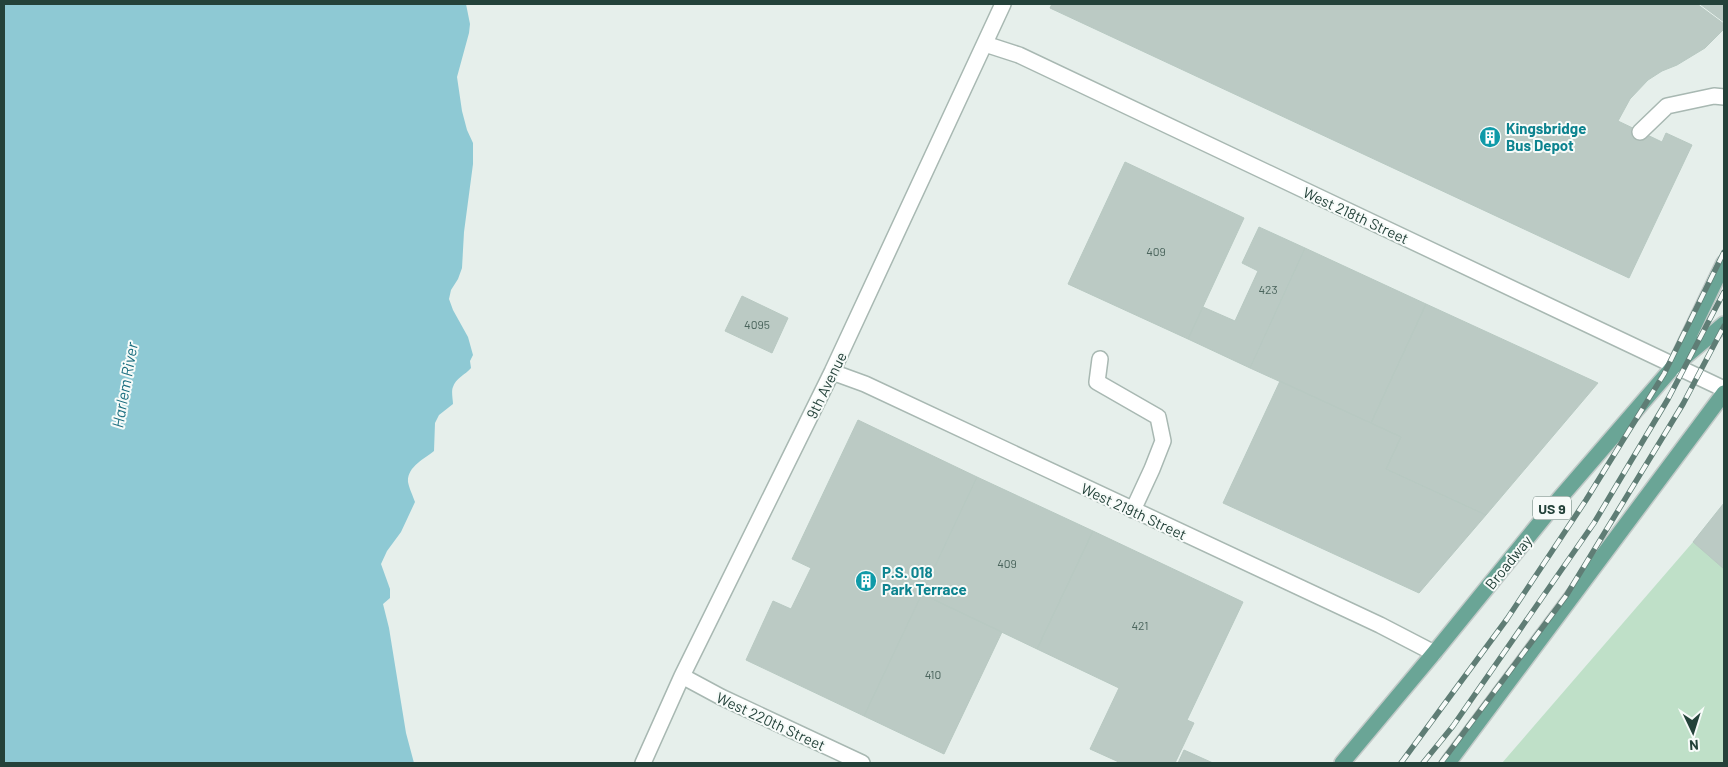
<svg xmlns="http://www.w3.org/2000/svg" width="1728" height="767" viewBox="0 0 1728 767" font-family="Barlow,sans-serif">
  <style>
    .green { fill: #bfe0c8 }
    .water { fill: #8ec9d4 }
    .building { fill: #bbcac4; stroke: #b8c9c2 }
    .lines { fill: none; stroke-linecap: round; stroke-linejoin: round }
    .minor-casing { stroke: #a8b8b2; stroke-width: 18 }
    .major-casing { stroke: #c2cac8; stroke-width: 18 }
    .minor { stroke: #fff; stroke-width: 15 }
    .major { stroke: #6aa596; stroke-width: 15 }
    .rail-casing { stroke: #5f7d75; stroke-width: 5.5 }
    .rail { stroke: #f7fbf9; stroke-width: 4; stroke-dasharray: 11; stroke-linecap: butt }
    .labels { text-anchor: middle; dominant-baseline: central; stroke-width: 4; stroke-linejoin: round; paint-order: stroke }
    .number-label { font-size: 12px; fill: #4a645c }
    .shield { fill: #f7fbf9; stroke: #637a73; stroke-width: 1 }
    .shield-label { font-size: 14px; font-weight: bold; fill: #24423a }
    .culture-label { font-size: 15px; font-weight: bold; fill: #0d838f; stroke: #f7fbf9; text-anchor: start }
    .street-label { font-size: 15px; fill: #24423a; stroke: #f7fbf9 }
    .water-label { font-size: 16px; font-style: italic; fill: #1c6f80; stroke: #f7fbf9 }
  </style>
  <rect width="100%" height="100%" fill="#e6efeb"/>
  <path class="green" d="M1724 504V763H1502L1693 542Z"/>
  <path class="water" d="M4 4H466L470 24 469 33 457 77 462 111 467 130 473 143V164L464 232 462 268 458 279 451 290 449 299 453 310 468 337 473 355 470 361 471 368C466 374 455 379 453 387 451 391 453 400 453 404L439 415 435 423 434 451C424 459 407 467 408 482 409 488 413 496 415 502L401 532 387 551 381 564 390 589V598L383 604 389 628 406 733 414 763H4Z"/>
  <path class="building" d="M1052 4H1697L1724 24V29L1705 48 1677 65 1662 71 1648 80 1630 99 1618 121 1662 142 1666 133 1692 145 1629 278 1050 8Z
    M1700 4H1724V22Z
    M1125 162 1244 218 1188 339 1068 284Z
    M1259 227 1305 248 1250 368 1188 339 1203 307 1235 321 1258 271 1242 263Z
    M1305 248 1426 304 1371 423 1250 368Z
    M742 296 788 318 772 353 725 331Z
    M1426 304 1598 383 1486 515 1386 469 1401 437 1371 423Z
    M1280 381 1401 437 1386 469 1486 515 1419 593 1223 503Z
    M858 420 977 477 864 716 746 660 773 601 791 609 811 568 792 559Z
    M977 477 1093 531 1037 649 922 594Z
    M1724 503V569L1693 542Z
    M1093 531 1243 602 1187 720 1194 723 1175 763H1121L1090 749 1119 688 1037 649Z
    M922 594 1002 632 944 754 864 716Z
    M1184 750 1213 763H1178Z"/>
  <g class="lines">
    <g class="minor-casing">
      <path id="minor" d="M985 44 1019 55 1724 389
        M1640 132 1667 106 1714 96 1724 97
        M1100 359 1097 382 1158 417 1163 441 1152 469 1133 510
        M832 372 865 384 1380 625 1434 653
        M682 676 721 697 862 763
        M643 763 682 676 832 372 1003 4"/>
    </g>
    <g class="major-casing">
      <path id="major" d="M1677 361 1724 263
        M1342 763 1434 653 1559 499 1674 366 1724 324
        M1448 763 1724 393"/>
    </g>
    <use href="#minor" class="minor"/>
    <use href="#major" class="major"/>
    <g class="rail-casing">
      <path id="rail" d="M1401 763 1507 619 1586 500 1664 374 1724 252
        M1423 763 1453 726 1594 523 1668 399 1724 292
        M1441 763 1566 596 1683 404 1724 326"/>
    </g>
    <use href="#rail" class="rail"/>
  </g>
  <defs>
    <g id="building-disc" transform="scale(1.125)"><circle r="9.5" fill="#0f9aa8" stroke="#f7fbf9"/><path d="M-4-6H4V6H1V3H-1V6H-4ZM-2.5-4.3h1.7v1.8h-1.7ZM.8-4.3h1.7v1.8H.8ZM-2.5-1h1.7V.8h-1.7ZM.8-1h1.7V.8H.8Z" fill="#fff"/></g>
  </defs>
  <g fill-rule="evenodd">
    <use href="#building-disc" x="1490" y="137"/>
    <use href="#building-disc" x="866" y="581"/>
  </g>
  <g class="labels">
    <g class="number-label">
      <text x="1156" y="251">409</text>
      <text x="1268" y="289">423</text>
      <text x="757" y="324">4095</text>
      <text x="1007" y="563">409</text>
      <text x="1140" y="625">421</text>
      <text x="933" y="674">410</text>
    </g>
    <rect class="shield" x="1533" y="496.5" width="38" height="23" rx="4"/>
    <g class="shield-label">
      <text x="1552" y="508">US 9</text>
    </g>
    <g class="culture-label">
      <text x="1506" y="128">Kingsbridge<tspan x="1506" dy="17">Bus Depot</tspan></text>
      <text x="882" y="572">P.S. 018<tspan x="882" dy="17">Park Terrace</tspan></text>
    </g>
    <g class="street-label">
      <text transform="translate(1356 215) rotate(25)">West 218th Street</text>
      <text transform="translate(826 385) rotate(-64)">9th Avenue</text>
      <text transform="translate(1134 511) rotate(25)">West 219th Street</text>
      <text transform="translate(1508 562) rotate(-51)">Broadway</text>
      <text transform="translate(771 721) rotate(25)">West 220th Street</text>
    </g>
    <g class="water-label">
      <text transform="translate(124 385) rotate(-80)">Harlem River</text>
    </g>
  </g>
  <rect width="1728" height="767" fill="none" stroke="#24423a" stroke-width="10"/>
  <g transform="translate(1693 732) rotate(176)" stroke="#f7fbf9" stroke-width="4" paint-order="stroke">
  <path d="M0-4L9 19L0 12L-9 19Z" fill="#24423a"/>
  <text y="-8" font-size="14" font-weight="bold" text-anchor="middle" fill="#24423a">N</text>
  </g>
</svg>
